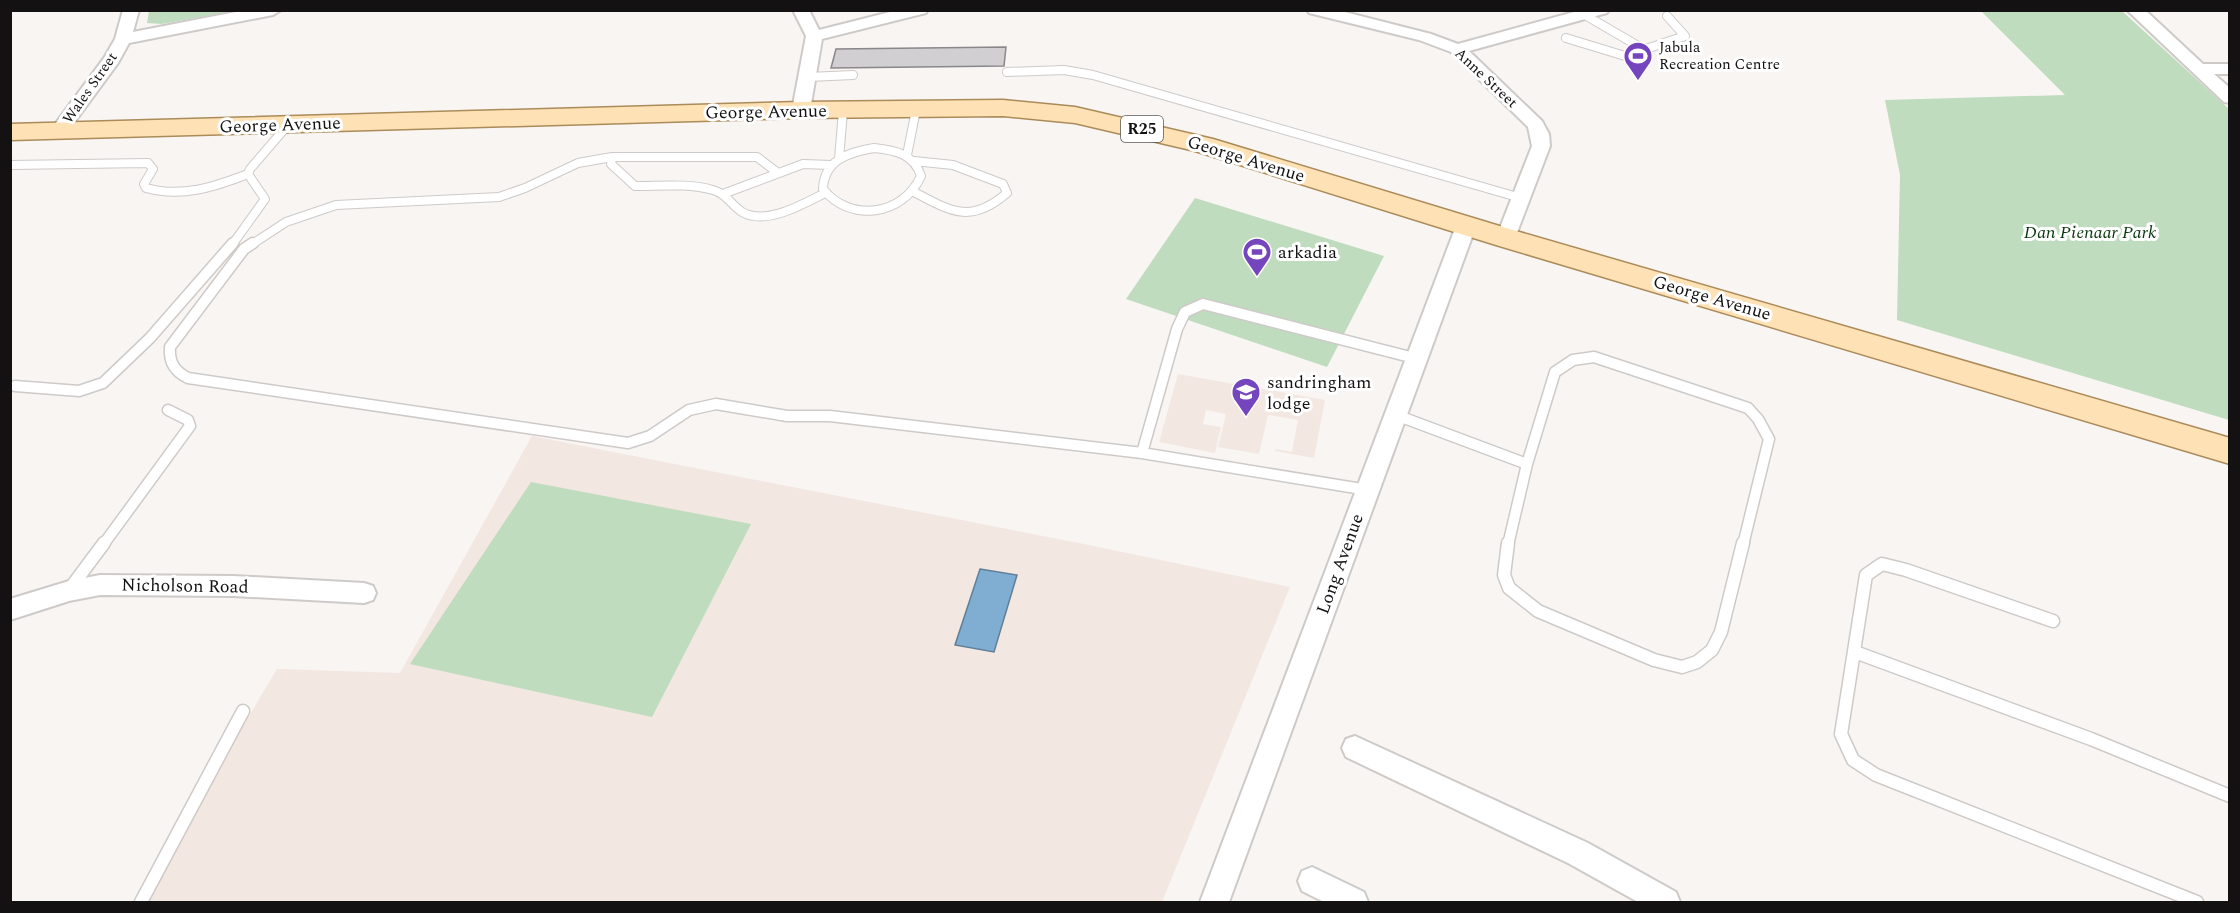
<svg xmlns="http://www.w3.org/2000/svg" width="2240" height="913" viewBox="0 0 2240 913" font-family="Spectral,serif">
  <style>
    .built { fill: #f2e7e1 }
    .green { fill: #bfdcbe }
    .water { fill: #80aed2; stroke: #5f7f98; stroke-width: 1.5 }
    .building { fill: #d2cfd2; stroke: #8a878a; stroke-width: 1.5 }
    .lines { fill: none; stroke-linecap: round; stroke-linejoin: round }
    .lane-far2-casing { stroke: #cecac8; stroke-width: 10 }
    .lane-far1-casing { stroke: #cecac8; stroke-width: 13 }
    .lane-casing { stroke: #cecac8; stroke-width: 15 }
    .street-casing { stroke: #cecac8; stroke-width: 4 }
    .primary-casing { stroke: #ab8b5a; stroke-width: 3 }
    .lane-far2 { stroke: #fff; stroke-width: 8 }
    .lane-far1 { stroke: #fff; stroke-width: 10 }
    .lane { stroke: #fff; stroke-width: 12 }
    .street { fill: #fff; fill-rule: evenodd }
    .primary { fill: #fee1b4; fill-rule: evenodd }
    .labels { text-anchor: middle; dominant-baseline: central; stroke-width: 6; stroke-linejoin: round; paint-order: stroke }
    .far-poi-label { font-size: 15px; fill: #131111; stroke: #fff; text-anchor: start }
    .far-street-label { font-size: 15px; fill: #131111; stroke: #fff }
    .shield { fill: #fff; stroke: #5a5858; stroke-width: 1.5 }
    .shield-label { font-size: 16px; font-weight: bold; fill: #131111 }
    .street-label { font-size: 18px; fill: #131111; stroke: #fff }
    .park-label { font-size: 18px; font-style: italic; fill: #0a360e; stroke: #fff }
    .poi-label { font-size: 18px; fill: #131111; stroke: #fff; text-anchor: start }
  </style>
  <rect width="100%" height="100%" fill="#f9f5f3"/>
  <path class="built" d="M1178 374 1325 400 1314 458 1275 451 1276 449 1292 452 1298 420 1268 415 1259 454 1218 447 1226 414 1206 410 1203 424 1221 427 1215 453 1159 442Z
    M532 436 1089 545 1290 587 1162 902H138L277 669 400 673Z"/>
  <path class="green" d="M149 11V10L235 11 162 24 147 23Z
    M2122 11 2229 109V420L1897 320 1900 175 1885 100 2065 95 1981 11Z
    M1195 198 1384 256 1327 367 1126 299Z
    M531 482 751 524 652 717 410 664Z"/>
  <path class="water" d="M980 569 1017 575 994 652 955 645Z"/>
  <path class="building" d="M1006 47 1004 66 831 68 836 49Z"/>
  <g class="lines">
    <g class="lane-far2-casing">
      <path id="lane-far2" d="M1585 15 1645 50
        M1566 38 1625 56 1685 36 1667 16
        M1007 72 1064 70 1093 75 1521 198
        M808 77 853 75
        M874 148C895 150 914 154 921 176 903 216 850 223 823 189 824 160 849 152 874 148Z
        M907 155 916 110
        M612 157 611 164 635 186C661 186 688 183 713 190 727 194 731 205 742 212 766 226 803 204 825 193
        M839 159 843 111
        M914 161 953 165 1003 184 1007 193C971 224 952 212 914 192
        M10 165 148 163 153 169 144 184 146 188C182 198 214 187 248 174
        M723 194 803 164 831 165
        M232 245 265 199 248 174 250 169 288 125
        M251 245 286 222 336 205 499 197 525 188 578 163 612 157H757L778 173"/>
    </g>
    <g class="lane-far1-casing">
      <path id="lane-far1" d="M253 243 244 249 170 347C169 362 174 371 188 378L628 443 650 436 689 410 716 404 787 416H830L1142 453 1368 490
        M15 386 79 391 103 383 150 338 233 243
        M1396 415 1527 464
        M1142 453 1177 329 1185 312 1203 304 1418 359
        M103 545 190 426 188 420 168 410
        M1508 545 1527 464 1555 372 1573 360 1594 357 1748 408 1758 419 1769 439 1743 545"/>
    </g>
    <g class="lane-casing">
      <path id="lane" d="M1508 543 1504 575 1509 588 1538 611 1654 660 1682 667 1697 662 1712 650 1721 632 1743 543
        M69 590 104 543
        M2053 621 1906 570 1882 564 1866 575 1841 734 1853 760 1876 775 2197 902
        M1855 652 2091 739 2230 796
        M141 902 243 711"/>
    </g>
    <g class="street-casing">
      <path id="street" d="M123 10H139L133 32 246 10H281L273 15 129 43 118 63 65 135H53L50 131 104 58 115 39Z
        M793 10H809L819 30 898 10H928L926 13 822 39 810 110 807 114H795L792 110 806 36Z
        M1307 10H1337L1431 34 1458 44 1581 10H1609L1607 13 1469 51 1542 121 1549 134 1550 146 1513 243 1506 244 1499 243 1496 238 1532 146 1528 127 1451 52 1419 40 1309 13Z
        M2127 10H2145L2203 64H2230V74H2214L2230 88V103L2224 102Z
        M1466 220 1473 222 1476 226 1229 902H1200L1456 226 1459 222Z
        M100 575 233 576 364 583 373 586 376 593 373 600 364 603 233 596 100 595 69 601 10 620V599L69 581Z
        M1355 736 1588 843 1676 892 1680 902H1638L1568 863 1346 757 1342 748 1346 739Z
        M1312 867 1364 892 1368 902H1324L1302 891 1298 881 1302 871Z"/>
    </g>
    <g class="primary-casing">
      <path id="primary" d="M1003 100 1075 107 1213 139 1516 231 2230 438V464L1496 245 1195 151 1075 123 1003 116 801 118 10 140V124L801 102Z"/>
    </g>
    <use href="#lane-far2" class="lane-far2"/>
    <use href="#lane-far1" class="lane-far1"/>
    <use href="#lane" class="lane"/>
    <use href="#street" class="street"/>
    <use href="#primary" class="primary"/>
  </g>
  <defs>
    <g id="stadium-pin" transform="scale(1.5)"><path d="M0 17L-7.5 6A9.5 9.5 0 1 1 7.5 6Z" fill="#7545bd" stroke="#fff"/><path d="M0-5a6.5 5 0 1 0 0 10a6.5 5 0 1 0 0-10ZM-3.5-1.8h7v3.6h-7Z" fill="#fff"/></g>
    <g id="school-pin" transform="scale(1.5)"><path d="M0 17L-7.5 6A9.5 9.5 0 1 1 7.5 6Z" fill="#7545bd" stroke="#fff"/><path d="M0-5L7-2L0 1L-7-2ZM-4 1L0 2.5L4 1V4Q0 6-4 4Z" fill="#fff"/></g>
  </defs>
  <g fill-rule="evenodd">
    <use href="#stadium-pin" x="1638" y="56"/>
    <use href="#stadium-pin" x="1257" y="252"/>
    <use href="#school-pin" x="1246" y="392"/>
  </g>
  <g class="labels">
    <g class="far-poi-label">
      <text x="1659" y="47">Jabula<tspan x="1659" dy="17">Recreation Centre</tspan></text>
    </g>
    <g class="far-street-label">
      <text transform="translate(1486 78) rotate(43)">Anne Street</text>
      <text transform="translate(90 88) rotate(-55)">Wales Street</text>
    </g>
    <rect class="shield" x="1121" y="116" width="42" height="26" rx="4.5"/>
    <g class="shield-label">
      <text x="1142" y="129">R25</text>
    </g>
    <g class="street-label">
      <text transform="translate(766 112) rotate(-1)">George Avenue</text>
      <text transform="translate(280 125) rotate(-2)">George Avenue</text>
      <text transform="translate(1246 159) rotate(17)">George Avenue</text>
      <text transform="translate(1712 298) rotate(16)">George Avenue</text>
      <text transform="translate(1340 564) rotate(-70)">Long Avenue</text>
      <text transform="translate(185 586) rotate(1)">Nicholson Road</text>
    </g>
    <g class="park-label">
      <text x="2090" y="232">Dan Pienaar Park</text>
    </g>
    <g class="poi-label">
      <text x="1278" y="252">arkadia</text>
      <text x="1267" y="382">sandringham<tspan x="1267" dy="21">lodge</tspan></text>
    </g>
  </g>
  <rect width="2240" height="913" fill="none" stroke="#131111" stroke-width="24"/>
</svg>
